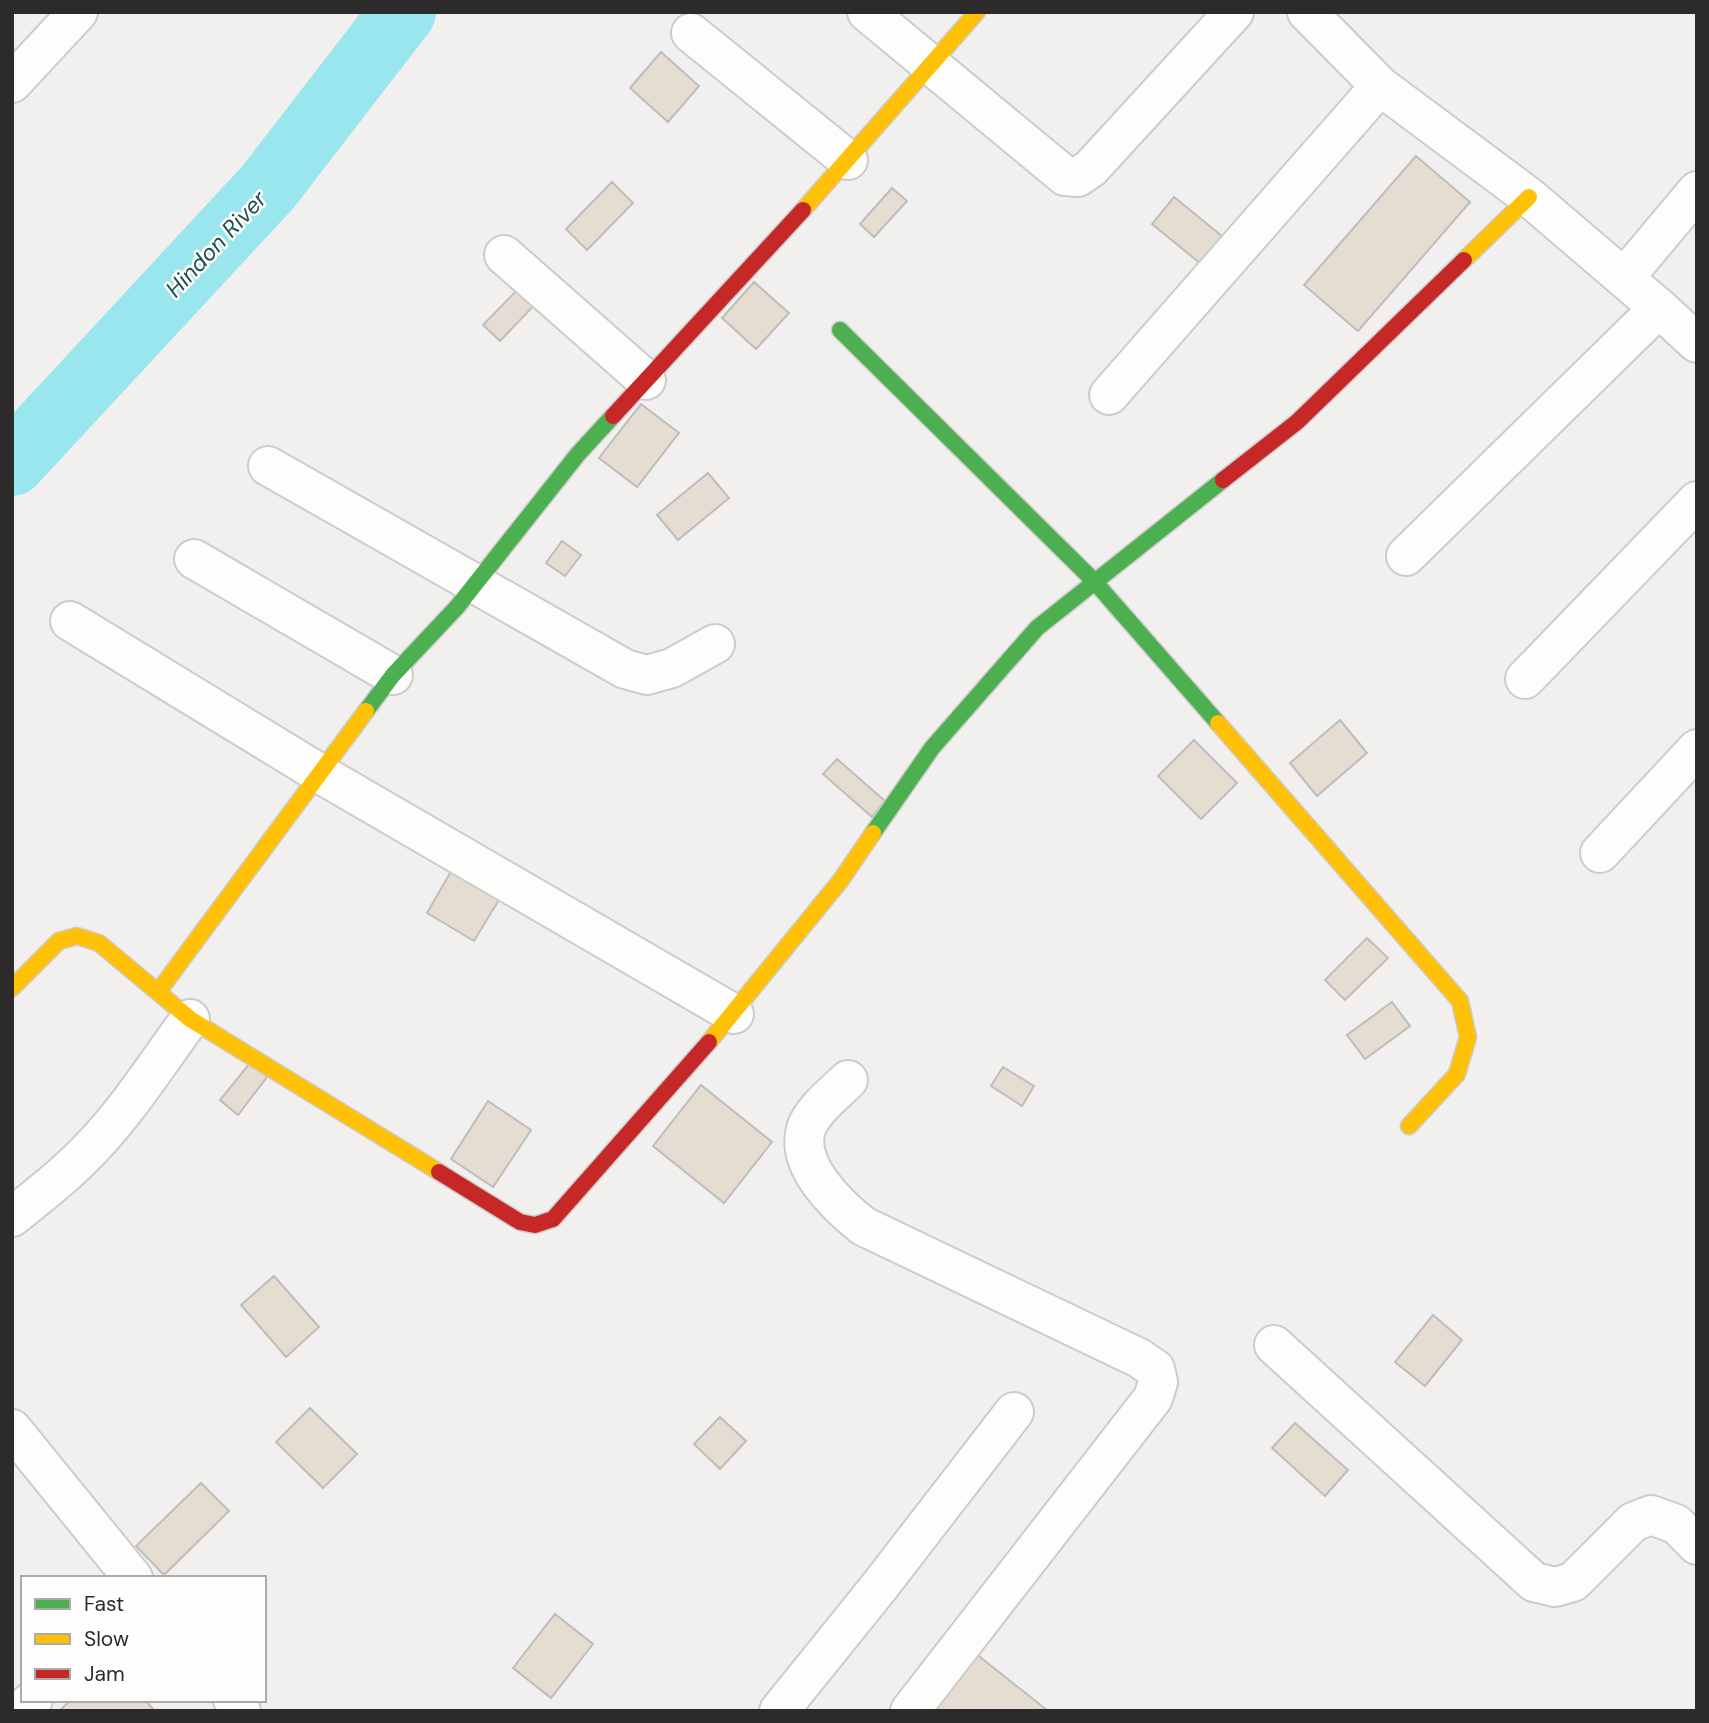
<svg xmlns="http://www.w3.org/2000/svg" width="1709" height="1723" viewBox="0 0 1709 1723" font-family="'DM Sans',sans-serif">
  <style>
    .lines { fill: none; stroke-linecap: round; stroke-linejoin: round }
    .river { stroke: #9ae6ee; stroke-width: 66 }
    .building { fill: #e5ddd2; stroke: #bfbdbb; stroke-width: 2 }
    .street-casing { stroke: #cdccca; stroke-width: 42 }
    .fast-casing { stroke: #cdccca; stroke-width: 19 }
    .slow-casing { stroke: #cdccca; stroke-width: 19 }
    .jam-casing { stroke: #cdccca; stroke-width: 19 }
    .street { stroke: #fdfdfc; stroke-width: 38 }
    .fast { stroke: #4caf50; stroke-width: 16 }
    .slow { stroke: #ffc107; stroke-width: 16 }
    .jam { stroke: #c62828; stroke-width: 16 }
    .labels { text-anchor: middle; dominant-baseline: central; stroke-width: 5; stroke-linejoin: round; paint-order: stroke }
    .water-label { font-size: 23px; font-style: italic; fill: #1c4d53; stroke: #fffefd }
  </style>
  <rect width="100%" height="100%" fill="#f2f0ee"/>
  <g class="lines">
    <path class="river" d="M12 463 268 187 403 12"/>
  </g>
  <path class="building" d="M661 52 699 86 668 122 630 88Z
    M1416 156 1470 202 1358 331 1304 285Z
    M612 182 633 203 587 250 566 229Z
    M892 188 907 201 874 237 860 224Z
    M1174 197 1234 246 1212 273 1152 224Z
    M526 281 542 297 500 341 483 325Z
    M754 282 789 313 756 349 722 318Z
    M641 404 679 433 637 487 599 458Z
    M708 473 729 498 678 540 657 515Z
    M562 541 581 555 565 576 546 563Z
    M1340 720 1367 753 1317 796 1290 763Z
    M1194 740 1237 783 1201 819 1158 776Z
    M837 759 885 801 872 817 823 774Z
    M460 856 508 885 474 941 427 913Z
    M1367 938 1388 958 1345 1000 1325 980Z
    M1392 1002 1410 1026 1365 1059 1347 1035Z
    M250 1063 267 1077 238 1115 220 1100Z
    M1003 1067 1034 1086 1022 1106 991 1086Z
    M701 1085 772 1142 724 1203 653 1146Z
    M488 1101 531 1130 493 1187 451 1159Z
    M274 1276 319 1327 286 1357 241 1305Z
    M1433 1315 1462 1340 1425 1386 1395 1362Z
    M310 1408 357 1454 323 1488 276 1442Z
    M720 1417 746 1441 720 1469 694 1444Z
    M1295 1423 1348 1470 1325 1496 1272 1448Z
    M201 1483 229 1511 164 1575 136 1546Z
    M555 1614 593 1644 551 1698 513 1668Z
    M975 1653 1048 1711H930Z
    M71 1700H145L155 1711H59Z"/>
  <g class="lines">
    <g class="street-casing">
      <path id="street" d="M867 12 1065 176 1078 177 1091 168 1234 12
        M1307 12 1380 86 1529 197 1659 308 1697 343
        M691 33 848 160
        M12 83 78 12
        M504 255 646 380
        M1624 278 1697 191
        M1109 395 1380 86
        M268 466 625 669 647 675 672 668 715 644
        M1406 556 1659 308
        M194 559 393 675
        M70 621 319 773 734 1014
        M1525 679 1697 501
        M1600 853 1697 749
        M848 1080C835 1093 812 1110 806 1129 795 1166 838 1206 863 1226L1139 1358 1155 1369 1158 1382 1153 1398 910 1711
        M12 1217C41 1194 69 1172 94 1145 130 1107 159 1061 190 1019
        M1274 1345 1534 1582 1555 1587 1573 1582 1633 1522 1651 1515 1676 1524 1697 1545
        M12 1429 133 1578
        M233 1700 241 1711
        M21 1711 33 1700
        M779 1711 879 1587 1014 1412"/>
    </g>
    <g class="fast-casing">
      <path id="fast" d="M840 330 1094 581 1218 723
        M366 711 393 675 457 607 578 454 613 416
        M873 833 932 748 1037 628 1223 480"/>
    </g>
    <g class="slow-casing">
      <path id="slow" d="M803 210 977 12
        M1464 260 1529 197
        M1218 723 1460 1001 1468 1037 1457 1074 1409 1126
        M12 988 59 941 77 936 99 943 190 1019 439 1172
        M158 992 366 711
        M709 1042 841 880 873 833"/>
    </g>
    <g class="jam-casing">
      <path id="jam" d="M613 416 803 210
        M1223 480 1297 422 1464 260
        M439 1172 520 1222 535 1225 553 1219 709 1042"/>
    </g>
    <use href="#street" class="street"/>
    <use href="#fast" class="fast"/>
    <use href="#slow" class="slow"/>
    <use href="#jam" class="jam"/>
  </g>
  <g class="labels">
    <g class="water-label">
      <text transform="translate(216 244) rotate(-47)">Hindon River</text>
    </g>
  </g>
  <rect width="1709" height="1723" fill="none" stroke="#2c2b2a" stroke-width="28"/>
  <rect x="21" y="1576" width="245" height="126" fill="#fffefd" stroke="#abaaa9" stroke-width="2"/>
  <rect x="35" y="1599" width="35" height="10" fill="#4caf50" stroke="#abaaa9" stroke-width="2"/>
  <text x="84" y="1611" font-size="21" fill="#2c2b2a">Fast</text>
  <rect x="35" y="1634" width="35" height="10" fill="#ffc107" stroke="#abaaa9" stroke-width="2"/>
  <text x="84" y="1646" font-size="21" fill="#2c2b2a">Slow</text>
  <rect x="35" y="1669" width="35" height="10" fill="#c62828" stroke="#abaaa9" stroke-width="2"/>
  <text x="84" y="1681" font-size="21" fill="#2c2b2a">Jam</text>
</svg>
